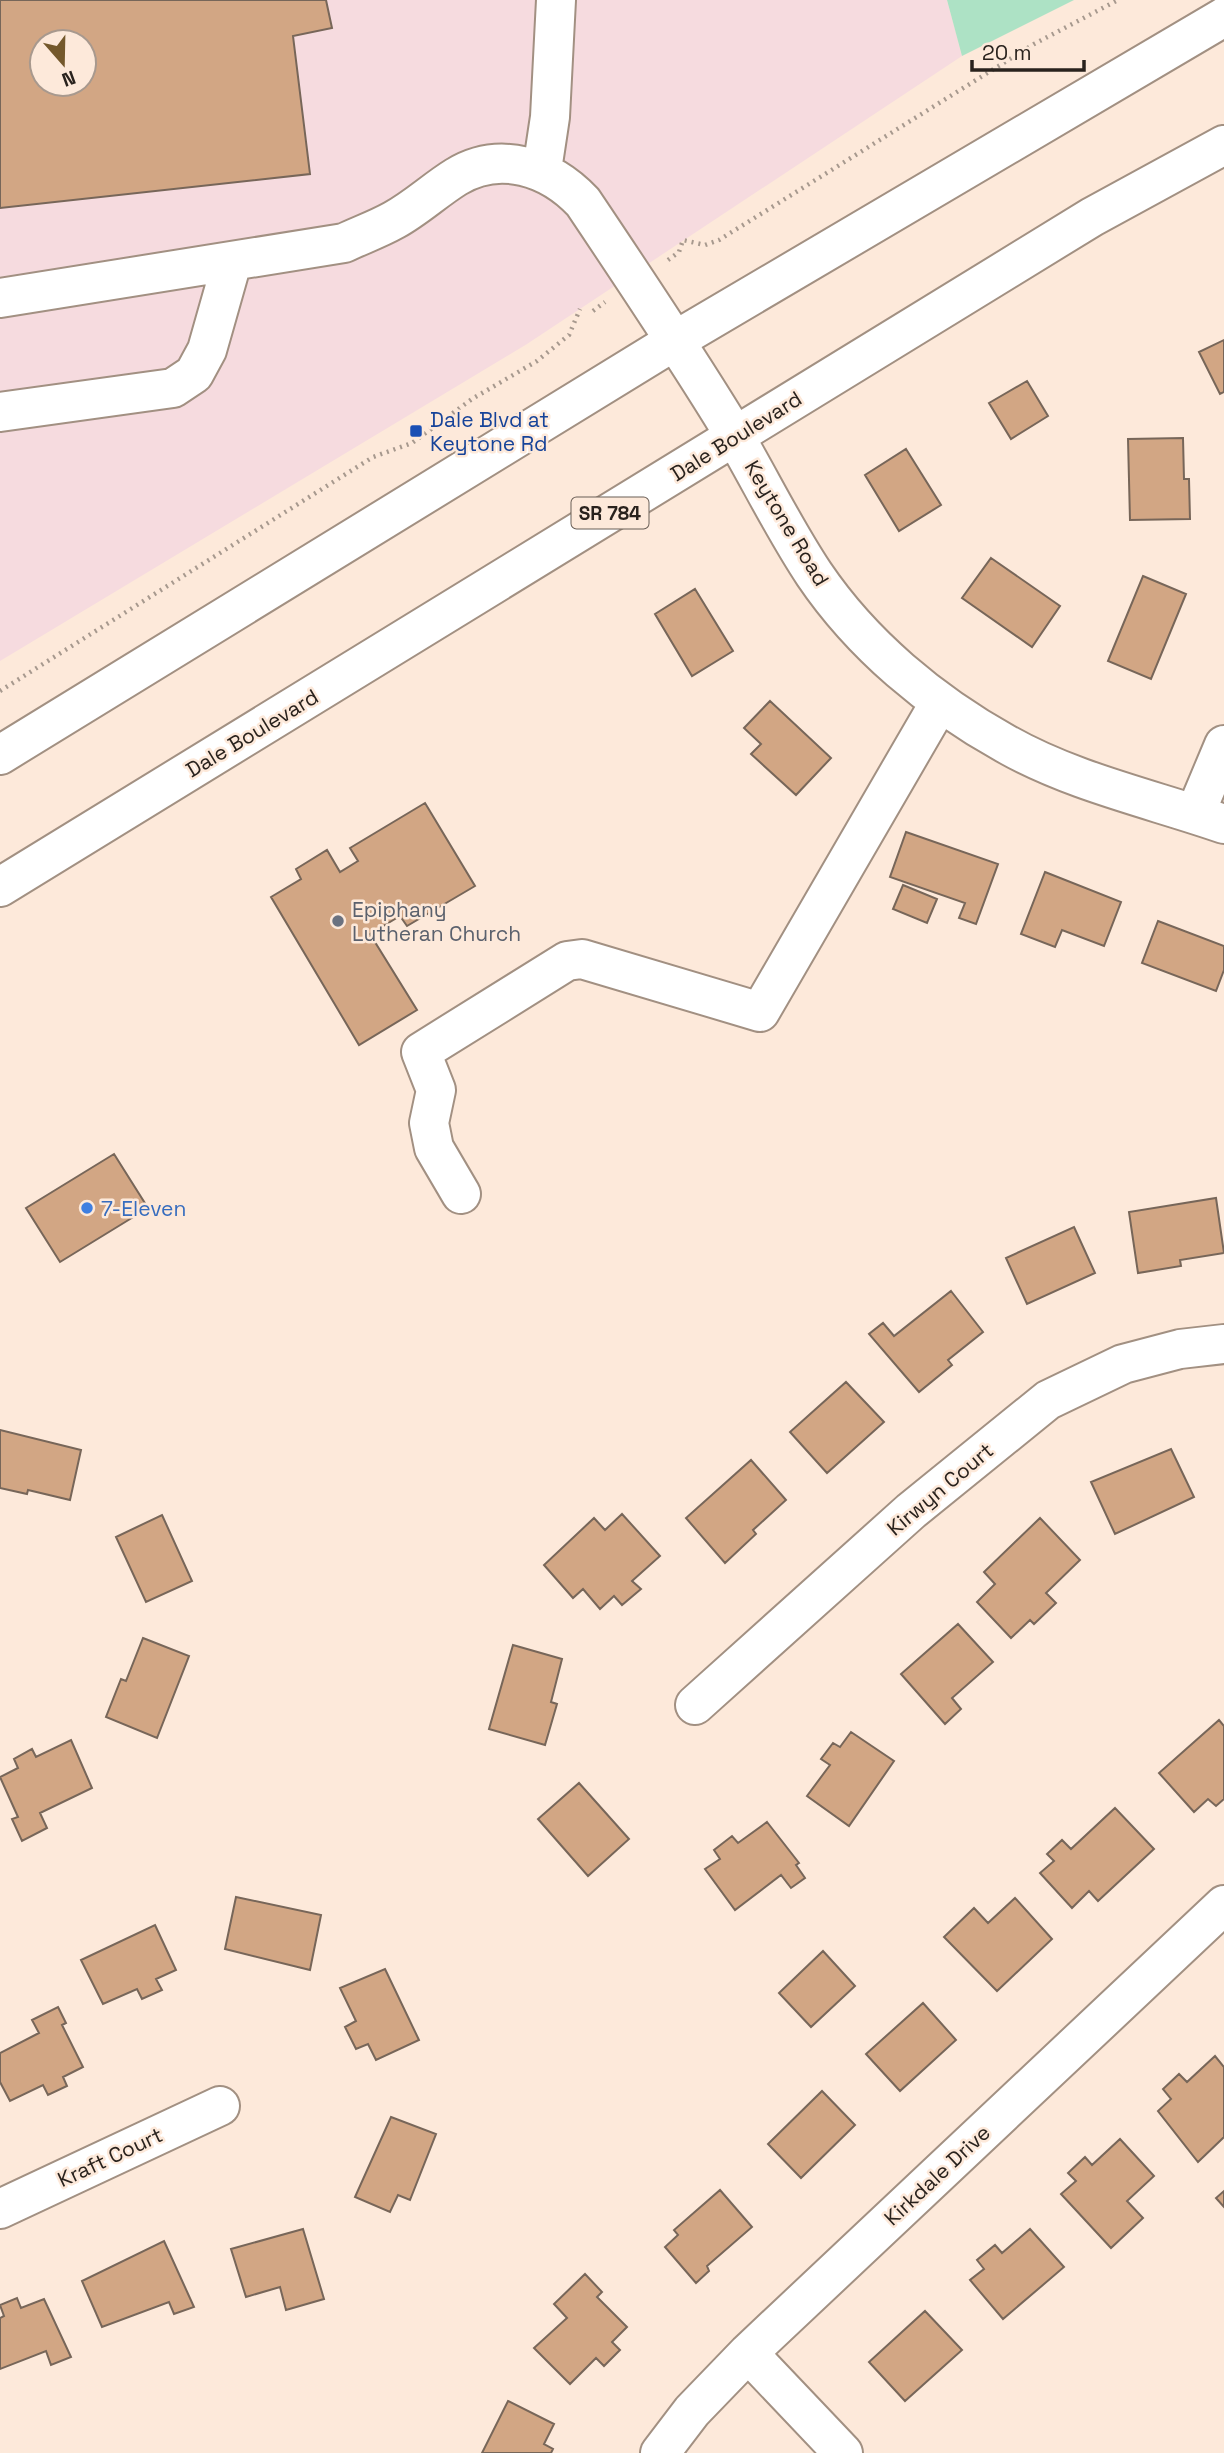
<svg xmlns="http://www.w3.org/2000/svg" width="1224" height="2453" viewBox="0 0 1224 2453" font-family="'Space Grotesk',sans-serif">
  <style>
    .education { fill: #f6dbdf; fill-rule: evenodd }
    .green { fill: #ade2c5 }
    .building { fill: #d2a684; stroke: #776659; stroke-width: 2; fill-rule: evenodd }
    .lines { fill: none; stroke-linecap: round; stroke-linejoin: round }
    .minor-casing { stroke: #a29082; stroke-width: 42 }
    .major-casing { stroke: #a29082; stroke-width: 42 }
    .path { stroke: #a7998e; stroke-width: 4.5; stroke-dasharray: 2 5; stroke-linecap: butt }
    .minor { stroke: #fff; stroke-width: 38 }
    .major { stroke: #fff; stroke-width: 38 }
    .transit-dot { fill: #1a4fb4; stroke: #fde9da; stroke-width: 2.5 }
    .worship-dot { fill: #6b7280; stroke: #fde9da; stroke-width: 2.5 }
    .shop-dot { fill: #3f7fe0; stroke: #fde9da; stroke-width: 2.5 }
    .labels { text-anchor: middle; dominant-baseline: central; stroke-width: 5; stroke-linejoin: round; paint-order: stroke }
    .shield { fill: #fde9da; stroke: #695e56; stroke-width: 2 }
    .shield-label { font-size: 19px; font-weight: bold; fill: #29221d }
    .transit-label { font-size: 21px; fill: #164399; stroke: #fde9da; text-anchor: start }
    .street-label { font-size: 21px; fill: #29221d; stroke: #fde9da }
    .worship-label { font-size: 21px; fill: #5b616d; stroke: #fde9da; text-anchor: start }
    .shop-label { font-size: 21px; fill: #366cbe; stroke: #fde9da; text-anchor: start }
  </style>
  <rect width="100%" height="100%" fill="#fde9da"/>
  <path class="education" d="M0 0H947L962 56 527 344 0 661ZM42 42H84V84H42Z"/>
  <path class="green" d="M947 0H1074L962 56Z"/>
  <path class="building" d="M0 0H326L332 28 293 36 310 174 0 208ZM42 42H84V84H42Z
    M1224 340V392L1220 394 1199 352Z
    M1027 381 1048 416 1011 439 989 403Z
    M1183 438 1184 479H1189L1190 519 1130 520 1128 439Z
    M906 449 941 505 899 531 865 475Z
    M991 558 1060 606 1032 647 962 598Z
    M1143 576 1186 594 1151 679 1108 661Z
    M695 589 733 651 692 676 655 614Z
    M770 701 831 758 796 795 751 754 761 744 744 728Z
    M425 803 475 886 407 926 400 916 370 934 417 1010 359 1045 271 897 301 879 296 869 327 850 340 872 358 861 350 848Z
    M906 832 998 864 976 924 959 918 965 903 890 877Z
    M1045 872 1121 902 1104 946 1062 930 1055 947 1021 934Z
    M903 885 937 899 927 923 893 909Z
    M1158 921 1224 946V970L1216 991 1142 963Z
    M114 1154 148 1208 60 1262 26 1208Z
    M1216 1198 1224 1253 1180 1260 1181 1266 1138 1273 1129 1212Z
    M1074 1227 1095 1273 1027 1304 1006 1258Z
    M951 1291 983 1332 948 1360 952 1365 919 1392 869 1334 883 1323 894 1336Z
    M846 1382 884 1422 827 1473 790 1432Z
    M0 1430 81 1450 70 1500 28 1490 27 1494 0 1488Z
    M1171 1449 1194 1497 1115 1534 1091 1482Z
    M751 1460 786 1500 753 1530 756 1534 725 1563 686 1518Z
    M622 1514 660 1556 632 1581 641 1589 622 1605 614 1596 600 1609 583 1589 573 1598 544 1565 594 1518 605 1530Z
    M162 1515 192 1581 146 1602 116 1537Z
    M1040 1518 1080 1560 1046 1593 1056 1603 1034 1624 1030 1620 1011 1638 977 1602 995 1584 984 1572Z
    M958 1624 993 1662 952 1698 961 1709 945 1724 901 1674Z
    M143 1638 189 1656 157 1738 106 1717 121 1679 126 1681Z
    M513 1645 562 1659 551 1702 557 1704 545 1745 489 1729Z
    M1219 1720 1224 1726V1799L1216 1806 1208 1799 1194 1812 1159 1773Z
    M851 1732 894 1761 849 1826 807 1796 830 1765 821 1759 833 1743 840 1747Z
    M71 1740 92 1788 40 1813 47 1828 22 1841 12 1819 18 1817 0 1777 18 1768 14 1759 32 1749 36 1757Z
    M579 1783 629 1839 588 1876 538 1819Z
    M1115 1808 1154 1849 1098 1901 1089 1891 1072 1908 1040 1873 1054 1861 1047 1854 1062 1840 1071 1849Z
    M767 1822 799 1863 796 1865 805 1878 791 1888 781 1875 735 1910 705 1869 720 1859 714 1850 732 1836 738 1843Z
    M236 1897 321 1915 310 1970 225 1949Z
    M1015 1898 1052 1939 997 1991 944 1937 974 1908 988 1923Z
    M155 1925 176 1970 156 1979 162 1990 142 1999 137 1989 103 2004 81 1960Z
    M823 1951 855 1986 811 2027 779 1993Z
    M385 1969 419 2040 376 2060 368 2044 356 2049 345 2027 356 2021 340 1988Z
    M923 2003 956 2040 900 2091 866 2054Z
    M58 2007 66 2023 62 2025 83 2067 63 2077 67 2086 48 2095 43 2085 10 2101 0 2082V2053L39 2033 32 2020Z
    M1215 2056 1224 2067V2137L1198 2162 1158 2111 1171 2099 1163 2089 1179 2074 1187 2082Z
    M822 2091 855 2125 801 2178 768 2144Z
    M391 2117 436 2134 410 2200 398 2195 390 2212 355 2197Z
    M1120 2139 1154 2176 1127 2201 1143 2218 1111 2248 1061 2194 1076 2181 1068 2173 1085 2157 1092 2165Z
    M720 2190 752 2227 707 2266 709 2271 696 2283 665 2247 678 2235 674 2230Z
    M1224 2191V2207L1216 2198Z
    M303 2229 324 2299 286 2310 280 2287 246 2297 231 2249Z
    M1030 2229 1064 2267 1003 2319 970 2280 984 2269 977 2260 995 2245 1002 2253Z
    M164 2241 194 2307 174 2314 169 2302 102 2327 82 2281Z
    M585 2274 602 2292 597 2297 627 2327 612 2342 620 2350 604 2366 596 2358 570 2384 534 2348 567 2318 554 2304Z
    M17 2298 21 2308 44 2299 71 2357 51 2365 46 2351 0 2369V2318L4 2316 0 2305Z
    M925 2311 962 2350 905 2401 869 2362Z
    M508 2401 554 2424 544 2444 553 2449 551 2453H482Z"/>
  <g class="lines">
    <g class="minor-casing">
      <path id="minor" d="M542 170 550 117 556 0
        M0 298 344 243C361 235 378 229 394 220 416 208 435 190 456 177 500 150 550 167 583 202 632 275 681 348 727 423 757 473 782 526 814 574 862 645 932 703 1006 744 1073 782 1152 799 1224 824
        M0 412 173 388 194 374 207 350 232 262
        M1195 814 1224 745
        M461 1194 434 1148 429 1123 436 1090 421 1052 567 961 582 959 760 1012 940 702
        M695 1705 911 1511 1048 1400 1123 1364 1180 1349 1224 1344
        M0 2209 220 2106
        M748 2353 843 2453
        M660 2453 692 2411 748 2353 1224 1905"/>
    </g>
    <g class="major-casing">
      <path id="major" d="M0 755 676 340 1224 17
        M0 887 1092 217 1224 145"/>
    </g>
    <path class="path" d="M668 260 679 252 683 240 705 245 719 240 1034 44 1118 0
      M593 311 605 302
      M0 691 373 457 412 443 472 399 537 361 569 335 580 309"/>
    <use href="#minor" class="minor"/>
    <use href="#major" class="major"/>
  </g>
  <rect class="transit-dot" x="409" y="424" width="14" height="14" rx="3.5"/>
  <circle class="worship-dot" cx="338" cy="921" r="7"/>
  <circle class="shop-dot" cx="87" cy="1208" r="7"/>
  <g class="labels">
    <rect class="shield" x="571.5" y="497.5" width="77" height="31" rx="5"/>
    <g class="shield-label">
      <text x="610" y="513">SR 784</text>
    </g>
    <g class="transit-label">
      <text x="430" y="419">Dale Blvd at<tspan x="430" dy="24">Keytone Rd</tspan></text>
    </g>
    <g class="street-label">
      <text transform="translate(736 436) rotate(-32)">Dale Boulevard</text>
      <text transform="translate(787 523) rotate(59)">Keytone Road</text>
      <text transform="translate(252 733) rotate(-31)">Dale Boulevard</text>
      <text transform="translate(940 1489) rotate(-40)">Kirwyn Court</text>
      <text transform="translate(110 2157) rotate(-25)">Kraft Court</text>
      <text transform="translate(937 2175) rotate(-43)">Kirkdale Drive</text>
    </g>
    <g class="worship-label">
      <text x="352" y="909">Epiphany<tspan x="352" dy="24">Lutheran Church</tspan></text>
    </g>
    <g class="shop-label">
      <text x="101" y="1208">7-Eleven</text>
    </g>
  </g>
  <g transform="translate(63 63) rotate(160)"><circle r="33" fill="#fde9da" stroke="#a8998e" stroke-width="2"/>
  <path d="M0-5L12 26L0 18L-12 26Z" fill="#74582b"/>
  <text y="-10" font-size="19" font-weight="bold" text-anchor="middle" fill="#29221d">N</text>
  </g>
  <path d="M972 60v10h112v-10" fill="none" stroke="#29221d" stroke-width="3.5"/>
  <text x="982" y="60" font-size="21" fill="#29221d" stroke="#fde9da" stroke-width="5" paint-order="stroke">20 m</text>
</svg>
